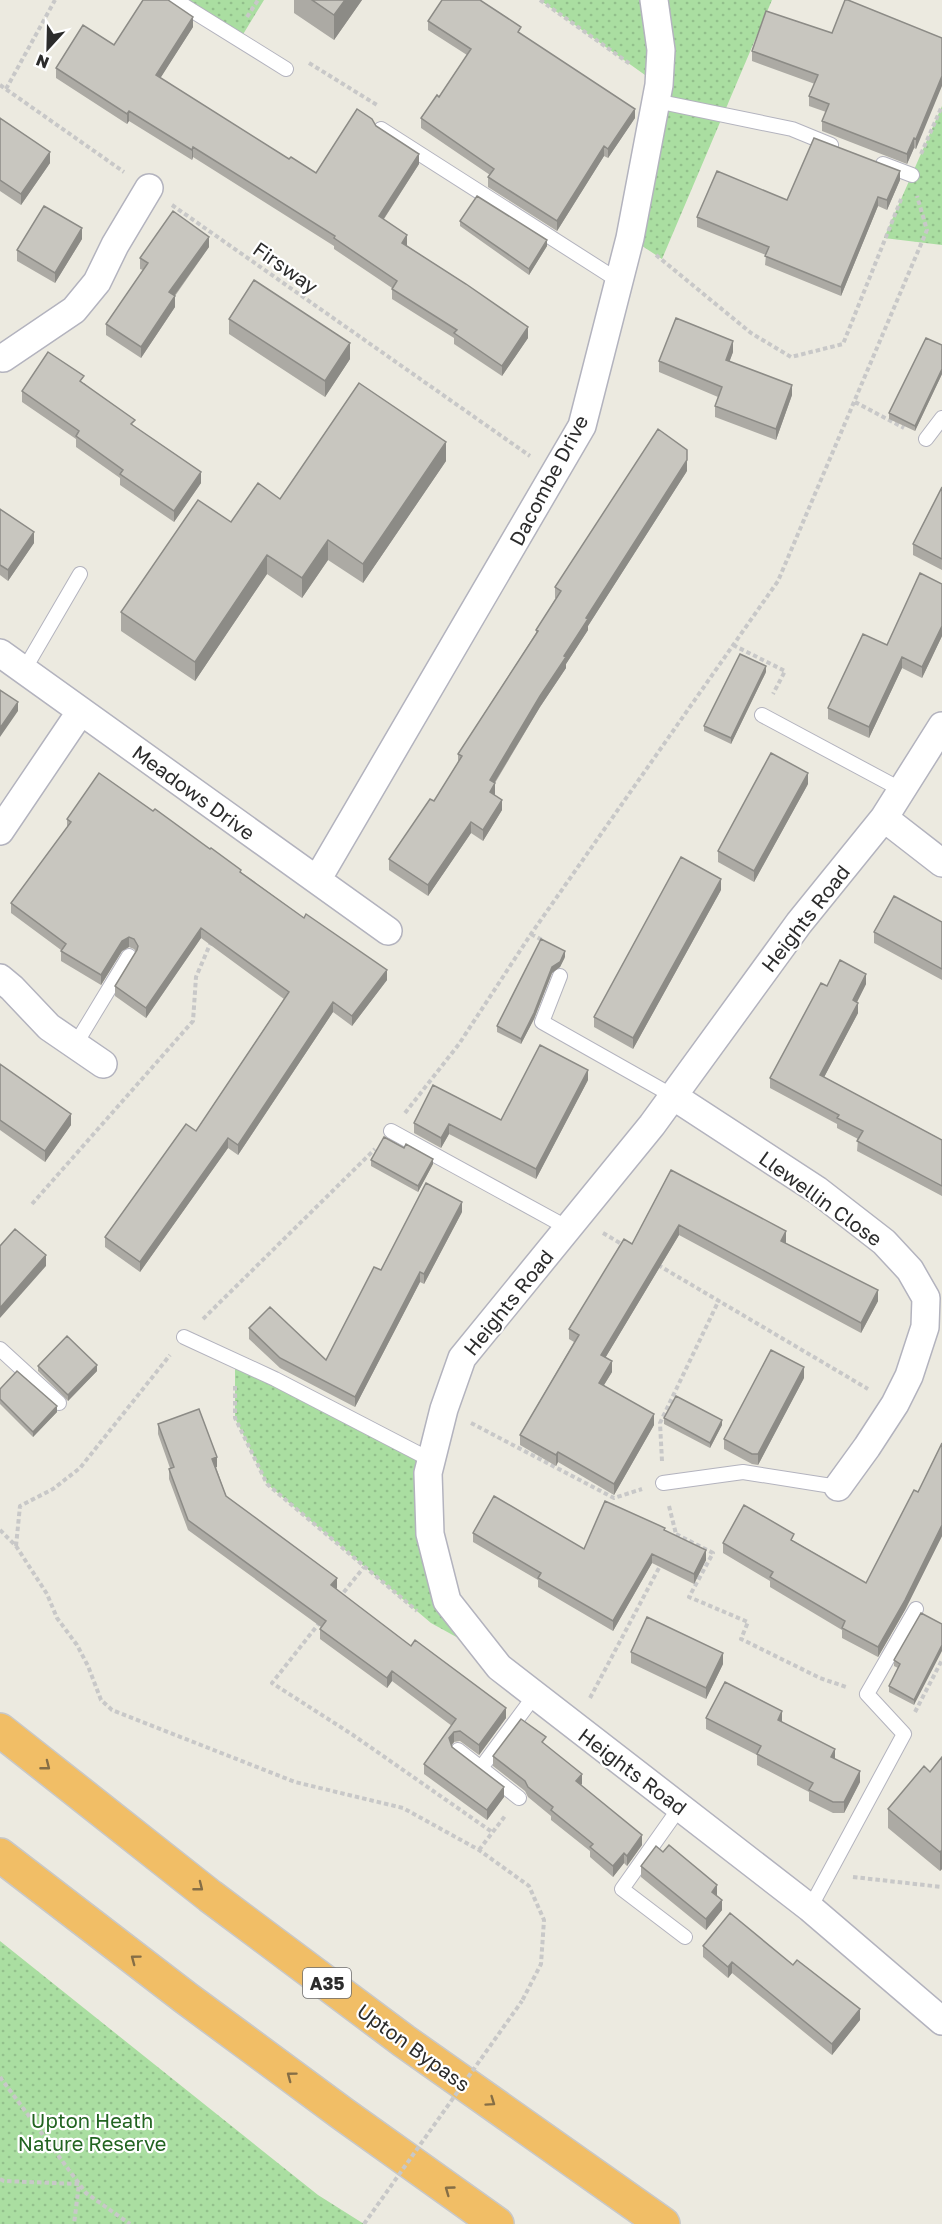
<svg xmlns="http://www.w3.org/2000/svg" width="942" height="2224" viewBox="0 0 942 2224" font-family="'Golos Text',sans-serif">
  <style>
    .grass { fill: url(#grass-dots) }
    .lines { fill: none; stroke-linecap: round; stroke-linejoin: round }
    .lane-casing { stroke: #b3b3be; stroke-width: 16 }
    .street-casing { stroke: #b3b3be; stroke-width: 30 }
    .highway-casing { stroke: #c8c8c8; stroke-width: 36 }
    .path { stroke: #c8c8c8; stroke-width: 4; stroke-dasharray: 4.5 3; stroke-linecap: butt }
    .lane { stroke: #fff; stroke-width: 14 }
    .street { stroke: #fff; stroke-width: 27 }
    .highway { stroke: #f1be66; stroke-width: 33 }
    .path-bridge { stroke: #c8c8c8; stroke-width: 4; stroke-dasharray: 4.5 3; stroke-linecap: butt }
    .wall { fill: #acaaa4 }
    .shaded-wall { fill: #8c8b86 }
    .building { fill: #c8c6bf; stroke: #8c8b86; stroke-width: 1.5 }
    .oneway { stroke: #856e46 }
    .labels { text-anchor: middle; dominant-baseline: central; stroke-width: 4.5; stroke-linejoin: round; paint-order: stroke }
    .shield { fill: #fff; stroke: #6b6b6b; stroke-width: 1.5 }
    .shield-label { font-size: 18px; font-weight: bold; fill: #2c2c2c }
    .street-label { font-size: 20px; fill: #2c2c2c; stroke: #fff }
    .park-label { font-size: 20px; fill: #226421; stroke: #fff }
  </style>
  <defs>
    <pattern id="grass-dots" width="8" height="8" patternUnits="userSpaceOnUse" patternTransform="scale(1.5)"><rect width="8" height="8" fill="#aadea1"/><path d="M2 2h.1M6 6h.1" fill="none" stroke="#92bf8b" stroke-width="1.8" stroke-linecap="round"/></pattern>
  </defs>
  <rect width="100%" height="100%" fill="#eceae0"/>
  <path class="grass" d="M183 0H264L242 36Z
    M540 0H772L662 259 630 238 659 85Z
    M942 106V245L884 238Z
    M235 1361 431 1460 447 1601 489 1655 431 1623 267 1484 235 1418Z
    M0 1941 318 2195 364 2224H0Z"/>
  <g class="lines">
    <g class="lane-casing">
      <path id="lane" d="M175 0 286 69
        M656 101 792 129 831 145
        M381 129 619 281
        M883 164 912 175
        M926 439 942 418
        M24 670 80 574
        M762 715 902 790
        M560 976 542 1022 673 1096
        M75 1045 129 956
        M391 1131 568 1228
        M184 1337 275 1379 431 1460
        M0 1349 59 1403
        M663 1483 743 1472 838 1487
        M458 1750 519 1798
        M481 1768 535 1695
        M680 1807 622 1889 685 1937
        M810 1908 904 1734 867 1694 916 1609"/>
    </g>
    <g class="street-casing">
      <path id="street" d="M3 358 74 310 97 282 115 245 149 188
        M0 653 388 931
        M942 726 884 818 799 923 652 1125 462 1358 444 1409 428 1473 430 1534 447 1601 499 1667 810 1908 942 2021
        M884 818 942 863
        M0 831 81 711
        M317 880 582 426 630 238 659 85 661 50 654 0
        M0 978 12 988 49 1027 103 1064
        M673 1096 817 1190 884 1242 910 1270 926 1298 925 1327 909 1376 895 1404 867 1447 838 1487"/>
    </g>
    <g class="highway-casing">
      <path id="highway" d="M0 1730 210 1896 404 2041 663 2224
        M0 1855 186 1998 343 2114 497 2224"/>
    </g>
    <path class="path" d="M540 0 630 64
      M247 17 258 0
      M309 63 377 105
      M0 85 124 172
      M6 89 55 0
      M921 154 942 106
      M172 205 530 456
      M656 255 751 333 791 357 843 344 902 197
      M855 402 904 428
      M733 645 785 671 773 694
      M531 934 544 941
      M405 1113 459 1044 531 934 778 581 927 230 917 196
      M32 1204 193 1021 196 977 211 942
      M603 1233 625 1246
      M658 1265 868 1389
      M203 1319 375 1149
      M235 1386V1418L267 1484 417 1611
      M471 1423 614 1498 642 1489
      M662 1461 660 1423 719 1300
      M669 1506 676 1534 674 1539
      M0 1530 16 1546 47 1594 57 1618 77 1645 88 1666 101 1700 112 1710 295 1782 403 1808 479 1850 529 1886 544 1920 541 1964 522 2001
      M676 1534 713 1553 689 1597 748 1622 741 1639 820 1678 846 1687
      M16 1546 20 1506 53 1489 80 1468 170 1355
      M339 1598 364 1567
      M320 1622 272 1683 353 1735 492 1832
      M590 1698 661 1564
      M915 1712 942 1660
      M479 1850 505 1816
      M853 1877 942 1887
      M0 2077 86 2193 130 2224
      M0 2179 4 2181 79 2184 74 2224"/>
    <use href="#lane" class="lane"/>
    <use href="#street" class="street"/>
    <use href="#highway" class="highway"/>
    <path class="path-bridge" d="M364 2224 522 2001"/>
  </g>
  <path class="wall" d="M294 0H362L334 40 294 13Z
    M428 21 521 35 635 118 608 158 604 156 557 231 488 187V177L490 175 421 128V118L439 97 467 55 428 30Z
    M193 27 160 78 289 159 316 173 376 126 419 164 384 219 407 245V246L528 338 502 376 454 344V338L392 299V288L334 249V246L193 157 192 160 129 121 127 124 56 78V68L114 45Z
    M832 33 942 38 916 149 914 148 907 164 822 131V121L826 112 809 106V96L815 84 752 61V51Z
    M0 118 50 163 21 205 0 191Z
    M900 180 887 210 878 206 841 296 765 265 766 255 697 227V217L787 200Z
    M460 221 547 246 529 275 460 226Z
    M82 239 55 283 17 261V250Z
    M209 247 175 296V307L141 358 106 335V324L143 270 140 269V258Z
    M229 319 350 359 325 397 229 334Z
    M942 345V374L915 431 889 419V413Z
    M733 352 729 362 792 395 776 440 715 417V406L718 397 659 372V361Z
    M84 383 201 483 174 522 120 485V478L76 447V439L22 402V391Z
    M446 461 363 583 328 560 302 598 267 574 195 681 121 631V612L231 522 280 499Z
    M687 471 588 626V630L566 664V668L540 707 495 783V795L502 810 483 841 471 833 428 896 389 870V859L434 801 458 763V754L536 633V630L556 598H555V587Z
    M942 487V570L913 555V544Z
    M0 509 34 543 8 581 0 575Z
    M942 584V636L922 678 902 668 869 738 828 719V708Z
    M766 672 731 744 704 731V726Z
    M808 784 754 882 718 862V851Z
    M67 819 241 872 387 980 352 1026 333 1012 238 1155 228 1148 140 1272 105 1247V1237L196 1131 284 999 201 938 146 1018 115 996V986L136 952 134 949 129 947 122 951 101 985 61 961V950L11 913V903L67 828Z
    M721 890 633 1049 594 1027V1017Z
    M942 922V980L874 943V932Z
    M565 957 560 967 552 973 534 1019 521 1044 497 1032V1026Z
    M866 984 857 1002 858 1013 824 1077 942 1140V1205V1196L857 1151 858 1139 837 1128V1124L770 1088V1078L827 986Z
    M0 1064 71 1125 45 1162 0 1130Z
    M588 1080 536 1179 449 1134 441 1148 414 1133V1123L501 1120Z
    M371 1160 433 1164 418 1192 371 1166Z
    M671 1170 786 1242V1243L878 1301 861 1333 679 1235 605 1358 612 1372 604 1385 654 1425 614 1495 558 1462 556 1466 520 1445V1435L574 1342 569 1339V1329L632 1244Z
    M462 1212 424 1284 420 1282 355 1407 280 1368 249 1339V1328L326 1360 381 1270Z
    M38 1366 97 1371 68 1401 38 1371Z
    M804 1378 758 1465 752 1464 724 1449V1439Z
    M0 1389 57 1412 33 1437 0 1404Z
    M664 1418 722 1425 710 1448 664 1424Z
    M158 1424 217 1467H216L226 1496 337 1588 336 1589 506 1718 479 1755 460 1741 454 1742 452 1745V1747L504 1797 487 1820 424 1774V1764L452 1726 392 1681 387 1688 320 1639V1629L321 1627 188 1530 169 1479V1469L170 1468 158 1434Z
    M942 1443V1536L905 1610 878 1657 842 1638V1630L770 1587V1581L723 1553V1543L794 1541 866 1583 918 1492Z
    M665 1531 706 1560 694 1584 652 1563 613 1631 538 1587V1580L473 1542V1533L584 1549Z
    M921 1613 914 1705 889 1692V1686L898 1668 894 1666V1660Z
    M631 1652 723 1664 706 1699 631 1663Z
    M706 1718 782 1722 835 1759 860 1782 844 1813H833L809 1801V1792L757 1765V1755L706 1729Z
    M546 1745 581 1785 642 1845 627 1866 624 1863 613 1877 590 1857V1851L551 1820V1816L528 1797 525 1791 493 1766V1756Z
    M942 1757V1869L940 1871 888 1828V1809L930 1772Z
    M641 1866 717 1896 722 1910 706 1930 641 1877Z
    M703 1946 860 2020 832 2055 732 1973 728 1978 703 1957Z"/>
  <path class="shaded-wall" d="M345 0H362L334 40V15Z
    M193 17V27L156 85V75Z
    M942 76V86L916 149V139Z
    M635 109V118L608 158V149Z
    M129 111V121L127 124V114Z
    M914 138V148L907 164V154Z
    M604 146V156L557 231V221Z
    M193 147V157L192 160V150Z
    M50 152V163L21 205V194Z
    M419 154V164L379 226V216Z
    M900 171V180L887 210V200Z
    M878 197V206L841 296V287Z
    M82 228V239L55 283V273Z
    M407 235V245L402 253V243Z
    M209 237V247L169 303V292Z
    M547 240V246L529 275V269Z
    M175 296V307L141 358V347Z
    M528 327V338L502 376V366Z
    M733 341V352L726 371V360Z
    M350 343V359L325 397V381Z
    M942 369V374L915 431V426Z
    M792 385V395L776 440V429Z
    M446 442V461L363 583V564Z
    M687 460V471L588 626V630L566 664V668L540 707 490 790V780L564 656 586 618Z
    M201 472V483L174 522V511Z
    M34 532V543L8 581V570Z
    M328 540V560L302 598V578Z
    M267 555V574L195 681V662Z
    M942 626V636L922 678V667Z
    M902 657V668L869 738V727Z
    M766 666V672L731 744V738Z
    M18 702V711L0 737V728Z
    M808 773V784L754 882V871Z
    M495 783V794L490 802V792Z
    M502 800V810L483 841V830Z
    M471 822V833L428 896V885Z
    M721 879V890L633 1049V1038Z
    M201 928V938L146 1018V1008Z
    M129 937V947L122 951 101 985V975L122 941Z
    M565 951V957L560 967 552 973 534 1019 521 1044V1039L552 967Z
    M387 970V980L352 1026V1016Z
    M866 974V984L853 1010V1000Z
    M333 1002V1012L238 1155V1145Z
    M858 1003V1013L820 1085V1075Z
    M588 1070V1080L536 1179V1169Z
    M71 1114V1125L45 1162V1151Z
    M449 1124V1134L441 1148V1138Z
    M228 1138V1148L140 1272V1262Z
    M433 1159V1164L418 1192V1186Z
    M462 1202V1212L424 1284V1274Z
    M679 1225V1235L601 1365V1355Z
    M786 1231V1242L781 1251V1241Z
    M46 1255V1266L0 1318V1308Z
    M420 1272V1282L355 1407V1397Z
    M878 1290V1301L861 1333V1323Z
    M612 1361V1372L599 1393V1383Z
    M97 1365V1371L68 1401V1395Z
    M804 1367V1378L758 1465V1454Z
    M57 1406V1412L33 1437V1432Z
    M654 1414V1425L614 1495V1484Z
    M722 1420V1425L710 1448V1443Z
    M558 1452V1462L556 1466V1455Z
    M217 1457V1467L212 1469V1459Z
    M942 1525V1536L905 1610 878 1657V1647Z
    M706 1550V1560L694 1584V1574Z
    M652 1554V1563L613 1631V1621Z
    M337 1578V1588L331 1595V1585Z
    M942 1645V1651L914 1705V1700Z
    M723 1653V1664L706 1699V1688Z
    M392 1671V1681L387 1688V1678Z
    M506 1708V1718L479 1755V1745Z
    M782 1711V1722L778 1720Z
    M454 1732V1742L449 1748V1738Z
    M835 1749V1760L831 1757Z
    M860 1771V1782L844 1813V1802Z
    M582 1774V1784L576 1791V1781Z
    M504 1787V1797L487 1820V1810Z
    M642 1835V1845L627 1866V1856Z
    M942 1850V1869L940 1871V1852Z
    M624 1853V1863L613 1877V1866Z
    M717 1885V1896L712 1892Z
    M722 1900V1910L706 1930V1919Z
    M732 1962V1973L728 1978V1967Z
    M860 2009V2020L832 2055V2044Z"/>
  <path class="building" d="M143 0H168L193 17 156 75 289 159 291 157 316 173 357 109 372 119 376 126 419 154 379 216 407 235 402 243 466 284 528 327 502 366 454 333 457 330 392 289 397 281 334 238 335 236 193 147 192 150 129 111 127 114 56 68 83 25 114 45Z
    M312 0H345L334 15Z
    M442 0H480L521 27 518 32 635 109 608 149 604 146 557 221 488 177 494 169 421 118 437 95 439 97 471 49 428 21Z
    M845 0H848L942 38V76L916 139 914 138 907 154 822 121 829 104 809 96 818 75 752 51 766 11 832 33Z
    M0 118 50 152 21 194 0 180Z
    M814 138 900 171 887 200 878 197 841 287 765 256 769 247 697 217 717 171 787 200Z
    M477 196 547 240 529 269 460 221Z
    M44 206 82 228 55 273 17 250Z
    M173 211 209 237 169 292 175 296 141 347 106 324 148 263 140 258Z
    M254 280 350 343 325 381 229 319Z
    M676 318 733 341 726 360 792 385 776 429 715 406 722 387 659 361Z
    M926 338 942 345V369L915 426 889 413Z
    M48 352 84 376 80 381 135 420 131 424 201 472 174 511 120 474 123 470 76 436 79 431 22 391Z
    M359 383 446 442 363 564 328 540 302 578 267 555 195 662 121 612 198 500 231 522 258 483 280 499Z
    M658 429 687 450V460L586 618 588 619 564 656 566 657 540 696 490 780 495 783 490 792 502 800 483 830 471 822 428 885 389 859 430 799 434 801 462 756 458 754 538 631 536 630 561 591 555 587Z
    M942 487V559L913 544Z
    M0 509 34 532 8 570 0 565Z
    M920 573 942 584V626L922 667 902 657 869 727 828 708 863 634 887 645Z
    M740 654 766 666 731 738 704 726Z
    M0 690 18 702 0 728Z
    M771 753 808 773 754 871 718 851Z
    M99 773 153 811 155 809 210 849 211 848 241 870 240 872 304 918 306 914 387 970 352 1016 333 1002 238 1145 228 1138 140 1262 105 1237 186 1124 196 1131 289 992 201 928 146 1008 115 986 137 950 138 946 134 939 129 937 122 941 101 975 61 951 66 944 11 903 71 822 67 819Z
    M681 857 721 879 633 1038 594 1017Z
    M894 896 942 922V969L874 932Z
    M541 939 565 951 560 962 552 967 534 1013 521 1039 497 1026Z
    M840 960 866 974 853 1000 858 1003 820 1075 942 1140V1186L857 1141 863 1131 837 1118 839 1115 770 1078 821 983 827 986Z
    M540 1045 588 1070 536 1169 449 1124 441 1138 414 1123 433 1085 501 1120Z
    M0 1064 71 1114 45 1151 0 1120Z
    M384 1137 404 1148 406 1144 433 1159 418 1186 371 1160Z
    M671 1170 786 1231 781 1241 878 1290 861 1323 679 1225 601 1355 612 1361 599 1383 654 1414 614 1484 558 1452 556 1455 520 1435 579 1335 569 1329 624 1239 632 1244Z
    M426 1183 462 1202 424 1274 420 1272 355 1397 280 1358 249 1328 270 1307 326 1360 374 1267 381 1270Z
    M15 1229 46 1255 0 1308V1246Z
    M67 1336 97 1365 68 1395 38 1366Z
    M771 1350 804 1367 758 1454H752L724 1439Z
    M17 1371 57 1406 33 1432 0 1399V1389Z
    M676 1396 722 1420 710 1443 664 1418Z
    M199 1409 217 1457 212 1459 226 1496 337 1578 331 1585 411 1646 415 1640 506 1708 479 1745 460 1731 454 1732 449 1738 452 1747 504 1787 487 1810 424 1764 456 1719 392 1671 387 1678 320 1629 326 1621 188 1520 169 1469 174 1467 158 1424Z
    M942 1443V1525L905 1600 878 1647 842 1628 845 1621 770 1577 773 1572 723 1543 744 1505 794 1534 791 1540 866 1583 914 1490 918 1492Z
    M494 1496 584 1549 605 1501 665 1528 664 1530 706 1550 694 1574 652 1554 613 1621 538 1578 541 1573 473 1533Z
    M921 1613 942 1624V1645L914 1700 889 1686 900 1664 894 1660Z
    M647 1617 723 1653 706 1688 631 1652Z
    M725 1682 782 1711 778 1720 835 1749 831 1757 860 1771 844 1802H833L809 1790 813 1783 757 1754 761 1746 706 1718Z
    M521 1719 546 1737 542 1742 582 1774 576 1781 642 1835 627 1856 624 1853 613 1866 590 1847 593 1844 551 1810 553 1807 528 1787 525 1781 493 1756Z
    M942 1757V1850L940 1852 888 1809 924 1766 930 1772Z
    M669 1845 717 1885 712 1892 722 1900 706 1919 641 1866 656 1846 663 1852Z
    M730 1913 793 1965 797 1960 860 2009 832 2044 732 1962 728 1967 703 1946Z"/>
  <defs><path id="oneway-chevron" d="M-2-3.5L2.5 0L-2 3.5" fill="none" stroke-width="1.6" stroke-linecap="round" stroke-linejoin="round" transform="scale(1.5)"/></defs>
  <g class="oneway">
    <use href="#oneway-chevron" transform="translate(46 1766) rotate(38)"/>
    <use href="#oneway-chevron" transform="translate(199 1887) rotate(38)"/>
    <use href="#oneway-chevron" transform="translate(135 1959) rotate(-143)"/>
    <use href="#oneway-chevron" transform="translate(291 2076) rotate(-143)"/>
    <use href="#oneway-chevron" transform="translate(491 2102) rotate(35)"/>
    <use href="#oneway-chevron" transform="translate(449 2190) rotate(-144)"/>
  </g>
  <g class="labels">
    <rect class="shield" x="303" y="1968" width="48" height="30" rx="4.5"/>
    <g class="shield-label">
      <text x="327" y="1983">A35</text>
    </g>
    <g class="street-label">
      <text transform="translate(286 267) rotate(35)">Firsway</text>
      <text transform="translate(548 480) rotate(-62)">Dacombe Drive</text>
      <text transform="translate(194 792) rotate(36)">Meadows Drive</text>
      <text transform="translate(805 918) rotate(-52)">Heights Road</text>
      <text transform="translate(821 1198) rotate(36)">Llewellin Close</text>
      <text transform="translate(508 1302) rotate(-51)">Heights Road</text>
      <text transform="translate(633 1771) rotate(37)">Heights Road</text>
      <text transform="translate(414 2047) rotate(36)">Upton Bypass</text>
    </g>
    <g class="park-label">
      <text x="92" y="2120">Upton Heath<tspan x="92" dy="23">Nature Reserve</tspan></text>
    </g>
  </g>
  <g transform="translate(48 48) rotate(202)" stroke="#ffffff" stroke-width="4.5" paint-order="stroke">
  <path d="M0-4.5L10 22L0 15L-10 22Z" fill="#2c2c2c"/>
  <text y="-9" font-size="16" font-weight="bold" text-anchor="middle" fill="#2c2c2c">N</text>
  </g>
</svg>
